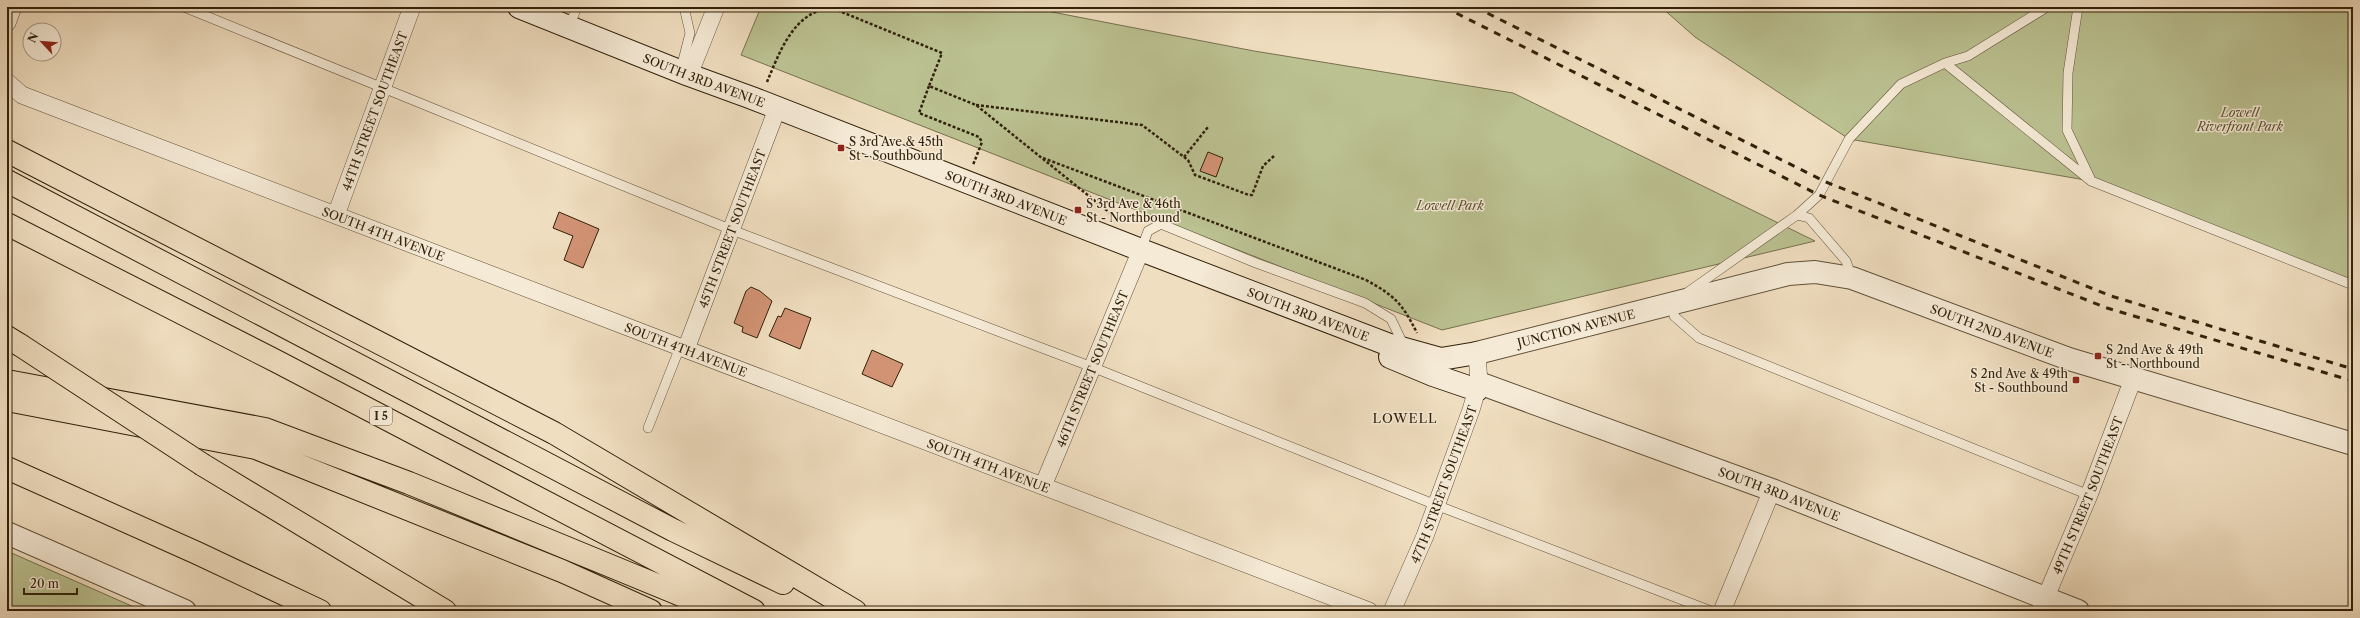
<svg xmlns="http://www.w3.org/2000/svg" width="2360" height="618" viewBox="0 0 2360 618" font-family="'Libre Caslon Text',serif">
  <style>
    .green { fill: #bbc191; stroke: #76714e }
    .building { fill: #d29374; stroke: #31210a }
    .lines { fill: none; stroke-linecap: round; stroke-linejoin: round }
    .service-casing { stroke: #615038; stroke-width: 10 }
    .minor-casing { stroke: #615038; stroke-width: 18 }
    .tertiary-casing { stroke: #615038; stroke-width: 24 }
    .secondary-casing { stroke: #31210a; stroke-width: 24 }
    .motorway-casing { stroke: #31210a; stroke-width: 24 }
    .path { stroke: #31210a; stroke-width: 2.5; stroke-dasharray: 3 2; stroke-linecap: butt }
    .service { stroke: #f5ead6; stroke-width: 9 }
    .minor { stroke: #f5ead6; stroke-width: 17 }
    .tertiary { stroke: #f5ead6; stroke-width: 22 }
    .secondary { stroke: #f5ead6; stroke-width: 22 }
    .motorway { stroke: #f0dec0; stroke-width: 22 }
    .rail { stroke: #31210a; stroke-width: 3; stroke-dasharray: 7 7; stroke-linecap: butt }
    .motorway-bridge-casing { stroke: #31210a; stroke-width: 24; stroke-linecap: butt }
    .motorway-bridge { stroke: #f0dec0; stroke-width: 22 }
    .poi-dot { fill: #8f2418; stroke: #f5ead6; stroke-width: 1.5 }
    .labels { text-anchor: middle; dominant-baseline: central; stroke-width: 3; stroke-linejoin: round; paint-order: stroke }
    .shield { fill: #f5ead6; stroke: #6c5d47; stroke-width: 1 }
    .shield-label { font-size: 11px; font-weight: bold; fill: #31210a }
    .street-label { font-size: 12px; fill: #31210a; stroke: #f5ead6 }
    .park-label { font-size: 12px; font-style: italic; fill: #5a5132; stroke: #f5ead6 }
    .poi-label { font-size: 12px; fill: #31210a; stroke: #f5ead6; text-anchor: start }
    .neighbourhood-label { font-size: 13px; letter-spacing: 1px; fill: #31210a; stroke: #f5ead6 }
  </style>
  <rect width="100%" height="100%" fill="#f0dec0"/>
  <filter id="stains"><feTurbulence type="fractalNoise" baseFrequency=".005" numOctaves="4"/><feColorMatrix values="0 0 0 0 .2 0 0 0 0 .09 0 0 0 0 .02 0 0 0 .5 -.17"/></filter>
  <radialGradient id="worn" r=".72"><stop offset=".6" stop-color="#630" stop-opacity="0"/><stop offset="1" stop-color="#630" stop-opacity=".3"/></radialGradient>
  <path class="green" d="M761 7H1026L1254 51 1513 93 1815 241 1442 330 741 55Z
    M1661 7H2353V285L2091 181 1849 139 1695 37Z
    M7 551 143 611H7Z"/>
  <path class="building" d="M1208 152 1223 158 1216 177 1200 171Z
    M559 212 599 229 583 268 564 260 573 236 553 228Z
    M751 287 760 291 772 301 757 338 742 332 743 327 734 323 746 291Z
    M785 308 811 318 800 349 769 336 778 316 781 317Z
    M872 350 903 364 892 387 862 374Z"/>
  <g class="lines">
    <g class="service-casing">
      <path id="service" d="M184 7 732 230 1092 367 1436 505 1711 611
        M2078 7 2068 73 2067 130 2090 178
        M569 27 577 7
        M1945 63 1968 56 2047 7
        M680 72 690 33 684 7
        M1797 215 1819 195 1849 139 1901 84 1945 63 2091 181 2353 285
        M1141 250 1148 231 1161 224 1256 263 1365 303 1391 319 1404 346
        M1688 292 1797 215 1809 218 1846 261 1852 278
        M1675 302 1674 316 1699 338 2089 495
        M648 428 680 347"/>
    </g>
    <g class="minor-casing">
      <g id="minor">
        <path d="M7 23 13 7"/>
        <path d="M689 75 716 7"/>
        <path id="s1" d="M7 82 22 95 1369 611"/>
        <path id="s2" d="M336 215 412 7"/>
        <path id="s3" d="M686 349 777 109"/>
        <path id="s4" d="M1043 486 1141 250"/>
        <path id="s5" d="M1392 611 1425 536 1471 410 1479 383 1477 353"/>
        <path d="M1722 611 1772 490"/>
        <path id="s6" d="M2040 611 2089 495 2133 379"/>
      </g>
    </g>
    <g class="tertiary-casing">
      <g id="tertiary">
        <path id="s7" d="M1477 353 1788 274 1815 272 1852 278 2069 359 2353 444"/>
        <path id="s8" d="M1479 383 1772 490 2078 611"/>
        <path d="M7 533 185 611"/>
      </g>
    </g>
    <g class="secondary-casing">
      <g id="secondary">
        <path id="s9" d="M519 7 689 75 752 98 1141 250 1387 344 1441 359 1477 353"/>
        <path d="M1390 357 1433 375 1477 390"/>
      </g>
    </g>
    <g class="motorway-casing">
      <path id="motorway" d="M7 151 554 433 855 611
        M7 181 673 530 783 583
        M7 224 276 361 754 611
        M7 337 20 345
        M7 381 265 429 409 483 720 611
        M7 400 256 448 562 571 651 611
        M203 465 445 611
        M7 468 197 553 320 611"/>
    </g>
    <path class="path" d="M767 82C780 51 794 11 832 8L942 53 929 86 976 105 1115 217
      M929 86 919 113 979 137 982 142 973 165
      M976 105 1142 125 1188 160 1195 175 1249 195H1252L1263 166 1274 156
      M1184 157 1208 127
      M1043 158 1366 280C1395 296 1402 303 1417 333"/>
    <use href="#service" class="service"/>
    <use href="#minor" class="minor"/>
    <use href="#tertiary" class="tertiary"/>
    <use href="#secondary" class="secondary"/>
    <use href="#motorway" class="motorway"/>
    <path class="rail" d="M1444 7 1819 195 2107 308 2353 381
      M1475 7 1826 182 2111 296 2353 369"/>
    <g class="motorway-bridge-casing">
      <path id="motorway-bridge" d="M20 345 203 465"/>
    </g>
    <use href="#motorway-bridge" class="motorway-bridge"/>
  </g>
  <g class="poi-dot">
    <rect x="837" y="144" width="8" height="8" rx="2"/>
    <rect x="1074" y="206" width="8" height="8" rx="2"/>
    <rect x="2094" y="352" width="8" height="8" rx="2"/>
    <rect x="2072" y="376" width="8" height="8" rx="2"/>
  </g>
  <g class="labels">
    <rect class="shield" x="370" y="407" width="22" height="18" rx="3"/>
    <g class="shield-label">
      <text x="381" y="416">I 5</text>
    </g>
    <g class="street-label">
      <text stroke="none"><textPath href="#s9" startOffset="199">SOUTH 3RD AVENUE</textPath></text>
      <text stroke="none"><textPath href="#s2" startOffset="111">44TH STREET SOUTHEAST</textPath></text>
      <text stroke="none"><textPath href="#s9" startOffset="523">SOUTH 3RD AVENUE</textPath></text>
      <text stroke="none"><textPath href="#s3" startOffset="129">45TH STREET SOUTHEAST</textPath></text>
      <text stroke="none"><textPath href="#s1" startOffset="407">SOUTH 4TH AVENUE</textPath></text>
      <text stroke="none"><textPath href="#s9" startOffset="847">SOUTH 3RD AVENUE</textPath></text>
      <text stroke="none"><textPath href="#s7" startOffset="102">JUNCTION AVENUE</textPath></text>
      <text stroke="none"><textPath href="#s7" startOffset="535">SOUTH 2ND AVENUE</textPath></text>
      <text stroke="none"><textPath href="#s1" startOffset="731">SOUTH 4TH AVENUE</textPath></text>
      <text stroke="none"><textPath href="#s4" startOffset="127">46TH STREET SOUTHEAST</textPath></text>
      <text stroke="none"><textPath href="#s1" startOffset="1055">SOUTH 4TH AVENUE</textPath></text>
      <text stroke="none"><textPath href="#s5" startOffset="137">47TH STREET SOUTHEAST</textPath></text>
      <text stroke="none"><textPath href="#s8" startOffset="320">SOUTH 3RD AVENUE</textPath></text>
      <text stroke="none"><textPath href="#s6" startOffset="125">49TH STREET SOUTHEAST</textPath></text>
    </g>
    <g class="park-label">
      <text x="2240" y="112">Lowell<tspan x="2240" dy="14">Riverfront Park</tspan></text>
      <text x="1450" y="205">Lowell Park</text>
    </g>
    <g class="poi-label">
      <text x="849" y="141">S 3rd Ave &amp; 45th<tspan x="849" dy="14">St - Southbound</tspan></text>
      <text x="1086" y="203">S 3rd Ave &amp; 46th<tspan x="1086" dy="14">St - Northbound</tspan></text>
      <text x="2106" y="349">S 2nd Ave &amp; 49th<tspan x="2106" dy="14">St - Northbound</tspan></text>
      <text x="2068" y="373" text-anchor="end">S 2nd Ave &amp; 49th<tspan x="2068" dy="14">St - Southbound</tspan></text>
    </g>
    <g class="neighbourhood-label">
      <text x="1405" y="418">LOWELL</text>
    </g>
  </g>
  <rect width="2360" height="618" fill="none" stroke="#f0dec0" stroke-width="24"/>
  <rect x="8" y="8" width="2344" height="602" fill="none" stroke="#31210a" stroke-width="2"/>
  <rect x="12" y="12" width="2336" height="594" fill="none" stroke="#31210a"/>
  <g transform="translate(42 42) rotate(296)"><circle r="19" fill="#f5ead6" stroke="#a79a84"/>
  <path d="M0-3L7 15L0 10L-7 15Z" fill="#8f2418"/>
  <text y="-6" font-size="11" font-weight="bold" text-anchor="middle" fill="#31210a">N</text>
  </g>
  <path d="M24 588v6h53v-6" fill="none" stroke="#31210a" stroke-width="2"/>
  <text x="30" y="588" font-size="12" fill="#31210a" stroke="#f5ead6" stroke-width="3" paint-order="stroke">20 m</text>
  <rect width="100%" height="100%" filter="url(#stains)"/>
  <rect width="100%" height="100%" fill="url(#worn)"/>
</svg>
